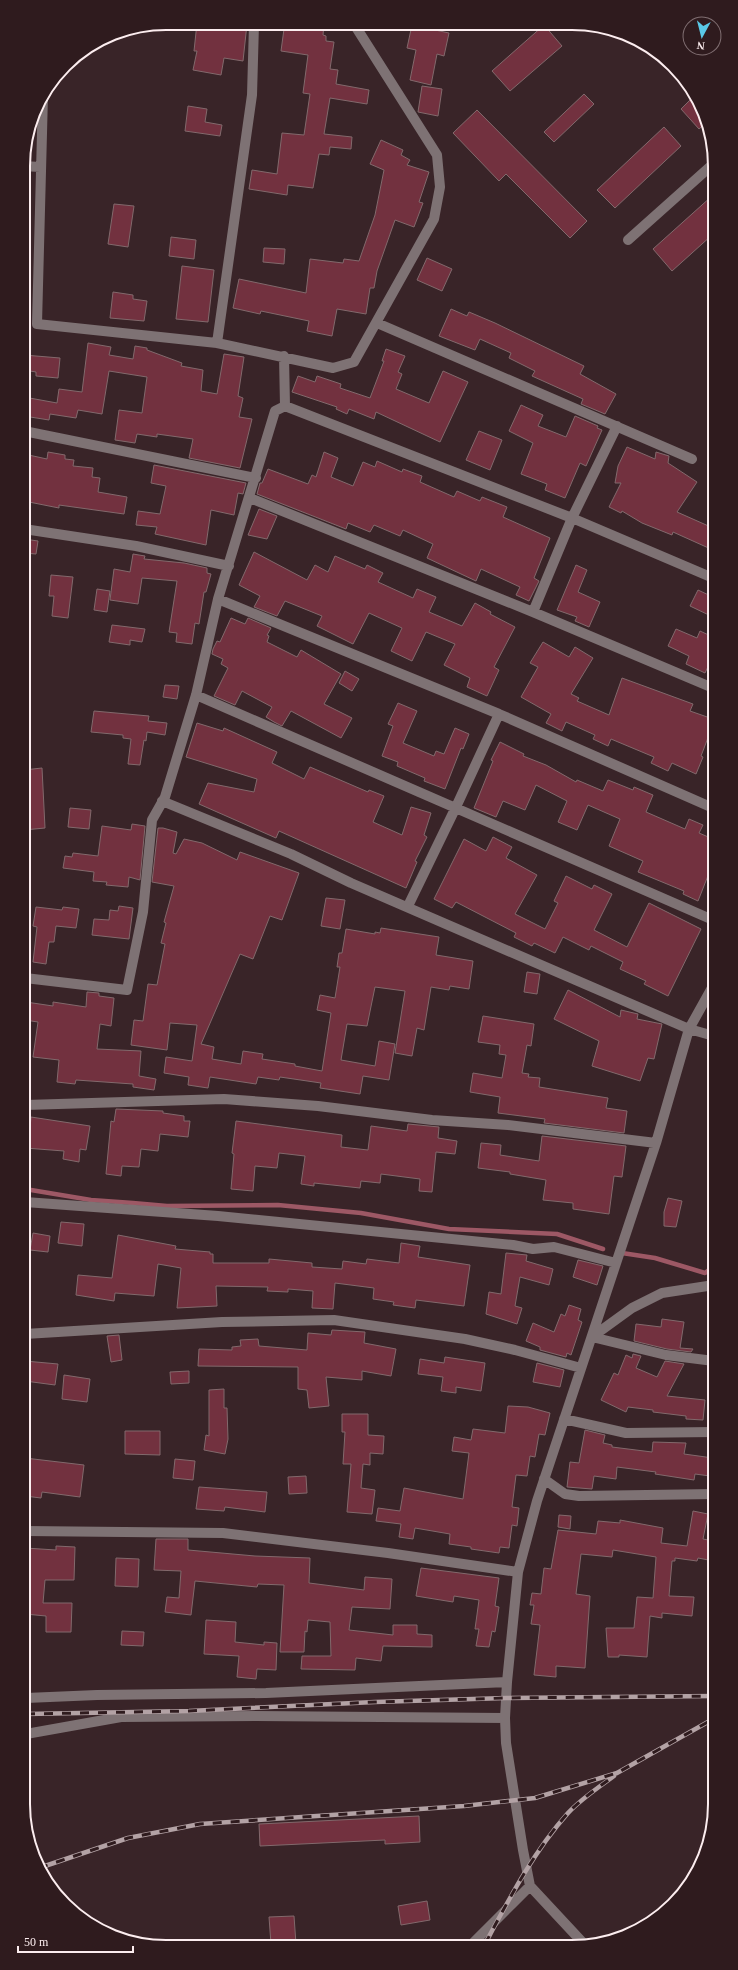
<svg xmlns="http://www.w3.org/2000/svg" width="738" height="1970" viewBox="0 0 738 1970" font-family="'Times New Roman',serif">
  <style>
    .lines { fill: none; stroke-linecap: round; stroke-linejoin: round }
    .stream { stroke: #9d5865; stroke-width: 4.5 }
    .building { fill: #72313f; stroke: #82696c }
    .minor { stroke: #7e7274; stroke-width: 10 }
    .rail-casing { stroke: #b3a2a5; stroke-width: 4.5 }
    .rail { stroke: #2f1b1e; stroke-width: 3; stroke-dasharray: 9; stroke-linecap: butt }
    .rim { fill: none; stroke: #fcedef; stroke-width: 2 }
  </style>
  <rect width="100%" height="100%" fill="#392428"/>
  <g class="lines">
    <path class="stream" d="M25 1189 91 1200 133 1203 167 1206 278 1205 361 1213 449 1229 557 1234 603 1249
      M622 1253 655 1258 705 1273 714 1266"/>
  </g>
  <path class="building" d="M197 23 247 24 243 61 224 58 221 75 193 70 197 51H194Z
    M290 24H324L323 35 326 36V41L334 42 330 69 338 70 336 84 369 90 367 104 330 98 324 134 352 137 351 149 330 147 329 155 319 154 313 188 288 185 287 195 249 189 252 170 277 174 282 133 304 135 310 94 303 93 308 55 281 51 284 29 289 30Z
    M412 25 449 33 444 56 437 54 431 85 410 80 416 50 407 48Z
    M544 25 562 46 510 91 492 71Z
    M422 86 442 89 438 116 418 112Z
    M584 94 594 104 554 142 544 132Z
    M695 95 700 102 707 122 699 129 681 109Z
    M188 106 207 109 205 122 222 125 220 136 185 131Z
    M477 110 587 221 570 238 506 174 499 181 453 133Z
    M664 127 681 146 615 208 597 190Z
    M381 140 403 150 401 155 410 160 407 165 429 172 419 202 423 203 414 227 395 220 377 271 374 288H370L366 314 337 309 332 336 307 331 309 321 261 311 260 314 233 308 239 279 306 293 310 259 343 263 344 259 359 261 375 215 384 170 370 164Z
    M712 196V235L672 271 653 249Z
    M114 204 134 206 128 247 108 244Z
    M171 237 196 240 194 259 169 256Z
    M264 248 285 249 284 264 263 262Z
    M427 258 452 269 442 291 417 280Z
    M182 266 214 270 208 322 176 319Z
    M113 292 133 295V299L147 301 144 321 110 318Z
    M451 309 467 316 469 312 495 323 584 366 580 374 616 394 605 414 581 404 583 399 532 376 535 371 509 358 511 353 480 339 475 350 439 336Z
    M88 343 111 347 109 355 133 359 135 346 147 348V350L182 363 181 366 203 370 201 391 217 394 224 354 244 357 238 396 243 398 239 417 252 419 240 468 189 458 193 439 157 434V437L137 434 135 443 115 440 119 410 142 413 147 377 109 371 102 414 78 410 76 418 50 414 49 420 24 416V397L57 403 59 389 82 392Z
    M386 349 405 356 398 372 402 374 396 389 429 403 443 371 468 382 440 442 376 412 374 419 349 409 347 414 336 409 337 407 292 392 298 376 315 382 317 376 341 384 340 388 370 398 384 361H382Z
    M24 355 60 358 58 378 36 376V372L24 370Z
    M521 405 543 415 538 426 566 437 575 416 598 426 597 428 602 430 586 466 580 463 565 498 545 490 547 484 521 474 533 443 509 431Z
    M479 431 502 440 490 470 466 460Z
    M627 447 655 459 656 452 669 456 668 463 697 482 677 512 713 528V550L673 532 672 535 642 523 622 511 621 513 609 507 621 483H615L618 466Z
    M48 452 65 455V459L74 460 73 466 93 468 92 477 100 478 98 492 127 497 124 514 59 505V508L24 501V454L47 459Z
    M324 452 338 458 331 477 353 486 363 462 375 467 377 461 402 472 403 469 422 476 420 482 454 497 457 491 480 501 482 497 507 507 503 517 550 538 534 578 539 581 529 601 516 595 520 587 481 569 476 581 427 558 433 544 403 530 400 536 374 525 370 532 348 523 346 529 257 494 260 483H262L268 469 308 484 312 475 316 477Z
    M154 465 246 483 243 494 238 493 234 515 211 510 206 545 155 534 157 527 136 525 138 511 160 514 166 486 151 483Z
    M259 509 277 516 267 539 248 535Z
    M24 539 38 541 36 554 24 553Z
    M254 552 307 580 315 565 328 572 335 556 365 569 367 565 383 573 378 582 413 598 417 589 436 597 429 612 462 626 475 603 491 612 490 614 515 627 494 667 499 670 487 696 467 687 470 678 444 665 455 644 426 632 412 661 391 651 402 628 369 613 353 644 317 626 322 616 285 601 277 616 254 607 260 596 239 585Z
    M133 554 145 556 144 559 184 563 207 568V573L211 574 206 592H204L199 624 195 623 192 644 176 642 177 633 169 632 177 581 142 578 138 604 110 600 114 569 130 572Z
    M576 565 587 570 578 592 600 602 589 627 575 621 577 617 557 610Z
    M51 575 73 577 68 618 52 616 54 596H49Z
    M97 589 110 591 107 612 94 610Z
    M698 590 713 597V617L690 606Z
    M231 618 245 624 248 618 271 628 267 635 269 636 267 642 297 657 301 650 341 674 324 704 352 718 341 738 291 711 282 726 274 722 266 717 272 707 242 691 235 705 214 696 228 668 221 664 223 659 212 654 213 649 217 641 220 642Z
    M112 625 145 629 142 642 130 640V645L109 642Z
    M676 629 697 638 700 631 713 637V656L705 673 686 664 689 656 668 646Z
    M543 642 569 657 575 647 593 658 571 694 579 698 577 701 609 715 622 678 693 704 690 711 713 719V736L709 735 701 756 703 757 696 774 672 763 668 771 651 763 654 757 611 739 608 746 593 739 595 735 566 722 562 731 546 723 551 714 521 697 538 667 530 663Z
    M345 671 359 679 352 691 339 683Z
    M165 685 179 686 177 699 163 697Z
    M398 703 417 711 403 743 434 756 436 751 444 754 455 728 469 734 463 749 461 748 445 789 424 781 425 778 397 766 398 762 382 756 393 726 388 724Z
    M94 711 149 716 148 721 167 723 165 735 147 732 146 741 144 740 140 765 128 764 131 739 123 738V735L91 732Z
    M197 723 223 731 224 728 277 752 272 763 304 779 310 767 368 792 369 790 384 796 373 822 402 835 411 807 431 813 424 835 427 837 415 861 417 862 406 888 279 831 276 838 199 804 208 783 254 792 257 779 186 757Z
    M500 742 524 754 523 756 546 765 576 782 577 780 603 791 608 780 633 790 634 787 653 795 646 812 685 829 689 819 703 825 699 833 713 839V863L698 901 683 894 684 891 638 872 643 861 609 846 620 819 588 805 577 830 558 822 567 801 536 785 525 810 503 801 496 817 474 808 493 761 491 760Z
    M42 768 45 828 24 830V770Z
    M70 808 91 810 89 829 68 827Z
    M132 824 145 826 140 880 129 877 128 887 106 885 107 882 93 881 94 872 63 868 65 856 72 857 73 853 98 856 102 826 131 830Z
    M158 828H163L177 832 173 853 176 854 184 839 202 843 237 860 240 852 299 873 282 920 270 916 253 959 240 954 201 1044 214 1047 212 1059 241 1064 243 1051 263 1054 262 1059 295 1064V1066L322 1071 331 1013 317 1010 320 995 335 998 340 967H337L339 953H342L346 929 375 934V932L380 933 381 928 439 937 436 955 473 961 469 989 450 986 449 990 431 987 424 1030 417 1028 412 1056 395 1053 405 991 375 987 367 1026 347 1024 341 1060 375 1066 379 1041 395 1044 389 1080 363 1076 360 1094 320 1088 321 1083 280 1077 279 1080 258 1077 256 1084 210 1077 208 1088 188 1085 189 1077 164 1073 166 1057 192 1061 197 1025 170 1023 167 1050 131 1045 134 1020 143 1021 148 984 157 985 165 944 161 943 166 923 164 922 174 886 152 882Z
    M493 837 512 847 506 858 537 875 515 914 545 929 558 903 554 901 566 876 592 889 594 885 612 894 594 930 627 947 649 903 701 929 668 996 644 984 646 981 620 969 623 962 591 946 589 950 563 937 555 953 534 943 532 946 514 937 516 933 456 902 452 908 434 899 464 839 486 851Z
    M326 898 345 900 340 929 321 926Z
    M119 906 133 908 129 939 92 935 94 919 109 920 110 910 118 911Z
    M36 907 62 910 63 907 79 909 76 928 56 926 54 942H49L46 964 33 962 37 927 33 926Z
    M527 972 540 974 537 994 524 992Z
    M568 990 620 1017 621 1010 638 1014 637 1019 662 1024 654 1059 648 1058 640 1081 592 1066 599 1041 554 1019Z
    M87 992 99 993V996L114 998 111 1026 100 1024 97 1049 141 1051 139 1076 156 1079 154 1090 133 1087V1084L76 1080 75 1084 57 1082 59 1060 33 1057 38 1022 25 1020 26 1002 53 1006V1002L86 1007Z
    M483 1016 534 1024 531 1046 527 1045 522 1073 529 1074 528 1077 540 1078 539 1087 608 1098 606 1108 627 1111 624 1133 544 1123 545 1119 498 1113 500 1097 470 1092 473 1073 502 1078 506 1055 499 1054 500 1045 478 1042Z
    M116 1109 163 1111V1113L184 1116V1121H190L188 1137 160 1134 158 1151 141 1149 139 1167 122 1166 121 1176 106 1174 111 1121 114 1122Z
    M31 1117 90 1126 86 1150 80 1149 79 1162 63 1159 64 1151 25 1148V1128H30Z
    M236 1121 342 1135 341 1147 368 1150 371 1126 407 1131 408 1124 439 1127 438 1138 457 1141 455 1154 436 1152 432 1192 419 1191 420 1179 381 1174 380 1183 361 1181 360 1188 314 1183V1186L301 1184 305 1156 279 1153 277 1168 255 1166 253 1191 231 1189 234 1154 232 1153Z
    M542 1136 626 1146 622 1177 614 1176 609 1214 573 1209V1203L543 1200 546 1180 510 1174V1172L478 1168 481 1143 501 1145 500 1155 539 1161Z
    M668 1198 682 1201 676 1227 664 1226V1212Z
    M61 1222 84 1224 82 1246 58 1243Z
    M33 1233 50 1236 48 1252 30 1250Z
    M118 1235 176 1246 175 1249 210 1252V1254H213V1263H269V1259L312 1263V1267L342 1269 343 1261 366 1264 367 1259 399 1263 401 1243 420 1246 418 1257 470 1265 464 1306 416 1300 415 1308 393 1305 394 1302 373 1299 374 1288 335 1283 333 1309 312 1308 313 1291 288 1289V1292L267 1291 268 1287 216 1286 217 1306 177 1308 181 1268 158 1264 154 1296 115 1293 114 1301 76 1295 78 1275 112 1278Z
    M506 1253 527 1255 526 1261 553 1269 549 1285 520 1277 515 1306 522 1308 517 1324 486 1314 489 1292 501 1294Z
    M578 1260 603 1266 597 1285 573 1277Z
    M569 1305 581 1309 578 1320 582 1322 571 1355 567 1353 566 1357 540 1350V1347L526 1341 533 1323 554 1332 561 1314 565 1316Z
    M662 1319 684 1322 680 1348 693 1349 691 1352 667 1349 634 1341 636 1324 661 1327Z
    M332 1330 365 1332 364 1343 396 1349 391 1376 362 1371V1380L326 1377 329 1406 309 1408 307 1390 298 1389V1367L198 1366 199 1349 232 1350V1347L241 1346 240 1340 258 1339 259 1346 307 1350 308 1333 331 1335Z
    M119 1335 122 1360 111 1362 107 1336Z
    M633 1354 641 1356 636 1368 657 1377 665 1361 684 1364 667 1396 705 1400 703 1420 686 1419V1416L653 1412V1410L628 1407 626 1412 601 1400 614 1373 618 1375 626 1355 632 1358Z
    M445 1357 485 1363 481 1391 456 1387V1393L441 1391 443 1377 418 1374 420 1359 444 1363Z
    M25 1361 58 1364 55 1385 25 1381Z
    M537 1363 564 1370 560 1387 533 1382Z
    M189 1371V1383L171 1384 170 1372Z
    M64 1375 90 1379 87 1402 62 1399Z
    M224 1389V1408H227L228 1439 225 1454 204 1450 206 1435 209 1436V1390Z
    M508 1406 528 1407 550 1413 545 1435 539 1434 535 1457 530 1456 527 1476 516 1475 512 1507 519 1508 517 1526 512 1525 509 1548 500 1547 499 1553 471 1549V1547L449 1544 450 1534 415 1528 413 1539 399 1537 401 1524 376 1521 378 1508 400 1511 404 1488 463 1499 469 1453 452 1451 454 1437 471 1440 473 1429 505 1433Z
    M342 1414H368V1435L384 1436 383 1454 370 1453V1465L363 1464 361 1488 375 1490 372 1514 347 1512 351 1464H343L345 1432H342Z
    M585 1430 605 1435 603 1443 612 1445V1447L652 1452 653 1442 686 1443 684 1454 713 1458 710 1476 695 1474 694 1480 655 1474 656 1472 617 1467 616 1479 594 1476 592 1489 567 1487 570 1462 579 1463Z
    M125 1431H160V1455L125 1454Z
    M25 1458 84 1465 80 1497 42 1492 41 1498 25 1496Z
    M175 1459 195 1461 193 1480 173 1478Z
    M306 1476 307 1493 289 1494 288 1477Z
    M199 1487 267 1492 265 1512 225 1507 224 1511 196 1509Z
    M693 1511 708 1514 703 1539 714 1541V1561L698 1558 697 1561 675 1558V1561H672L669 1596 694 1597 692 1616 662 1613V1618L650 1616 647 1657 619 1655V1657H608L606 1628H634L637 1597 653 1598 656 1557 613 1550 612 1557 581 1554 576 1594 590 1596 585 1668 556 1666V1677L534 1675 540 1625 531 1624 534 1605H530L532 1593 541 1594 544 1568 551 1569 558 1530 596 1534 598 1521 620 1523V1520L663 1528 661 1543 687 1546Z
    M559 1515 571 1516 570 1529 558 1527Z
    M156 1539H188V1550L255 1556 310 1558 309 1583 364 1590 365 1577 392 1579 390 1609 352 1607 349 1630 393 1635V1625H417V1634L432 1635V1647L383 1646 381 1661 356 1658 355 1670 301 1669 302 1656H331L330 1622 308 1620 307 1632 305 1631 304 1652H280L284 1585 258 1584 257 1587 195 1581 191 1615 165 1612 167 1597 179 1598 181 1571 154 1570Z
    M56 1546 75 1547 74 1580H45L43 1603H72L71 1632H46V1616L25 1614V1548L56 1550Z
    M116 1558 139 1559 138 1587 115 1586Z
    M421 1568 499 1578 495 1606 499 1607 495 1632 492 1631 489 1647 476 1646 479 1629H475L479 1600 454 1596 453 1602 416 1596Z
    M206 1620 236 1622 235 1642 264 1645V1642L277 1643 276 1670 257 1669 256 1679 237 1677 239 1656 204 1654Z
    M122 1631 144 1632 143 1646 121 1645Z
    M419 1816 420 1842 385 1844V1840L260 1846 259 1824Z
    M427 1901 430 1920 401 1925 398 1906Z
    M294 1916 296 1944H271L269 1917Z"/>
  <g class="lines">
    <path class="minor" d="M43 95 37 324 217 343 333 368 354 362 434 219 440 187 437 155 354 24
      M23 166 40 167
      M628 240 712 165
      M377 323 692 459
      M217 343 252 95 254 24
      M284 356 285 406
      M24 431 256 478
      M250 498 533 612 713 688
      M24 529 136 546 229 566
      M218 599 499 714 713 808
      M533 612 572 518 617 426
      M196 695 713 920
      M162 801 291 854 351 883 689 1029 714 1036
      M408 906 456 807 499 714
      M25 978 127 990 143 912 152 820 165 797 196 695 218 599 275 411 285 406 572 518 713 578
      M25 1105 224 1099 318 1106 432 1120 508 1125 656 1143
      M25 1202 218 1216 513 1245 533 1249 554 1247 616 1263
      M25 1334 222 1322 334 1320 465 1339 515 1350 581 1368
      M592 1337 632 1308 662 1293 714 1285
      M592 1337 666 1355 714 1361
      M564 1419 626 1433 714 1432
      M544 1479 565 1494 579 1496 714 1494
      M25 1531 223 1533 388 1553 518 1572
      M26 1698 97 1695 266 1693 507 1682
      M26 1734 121 1717 256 1716 505 1718
      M472 1944 530 1886
      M584 1944 530 1886 523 1850 506 1743 505 1718 507 1682 518 1572 537 1501 656 1143 689 1029 713 986"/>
    <g class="rail-casing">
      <path id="rail" d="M26 1714 189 1711 375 1702 506 1698 715 1696
        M39 1868 128 1838 200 1824 464 1806 535 1798 617 1773 715 1718
        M485 1944C509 1899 534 1851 568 1813 581 1799 599 1787 614 1776"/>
    </g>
    <use href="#rail" class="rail"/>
  </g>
  <path d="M0 0H738V1970H0ZM166 30H572A136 136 0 0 1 708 166V1804A136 136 0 0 1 572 1940H166A136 136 0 0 1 30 1804V166A136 136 0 0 1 166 30Z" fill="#2f1b1e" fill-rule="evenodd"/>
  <path class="rim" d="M166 30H572A136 136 0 0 1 708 166V1804A136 136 0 0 1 572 1940H166A136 136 0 0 1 30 1804V166A136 136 0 0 1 166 30Z"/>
  <g transform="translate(702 36) rotate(187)"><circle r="19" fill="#2f1b1e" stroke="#816f72"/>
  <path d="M0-3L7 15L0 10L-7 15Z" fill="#5ac8e6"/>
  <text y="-6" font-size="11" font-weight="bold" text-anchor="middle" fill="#fcedef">N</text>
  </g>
  <path d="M18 1946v6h115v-6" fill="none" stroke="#fcedef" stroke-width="2"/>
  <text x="24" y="1946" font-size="12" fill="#fcedef" stroke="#2f1b1e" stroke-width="3" paint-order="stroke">50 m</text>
</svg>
